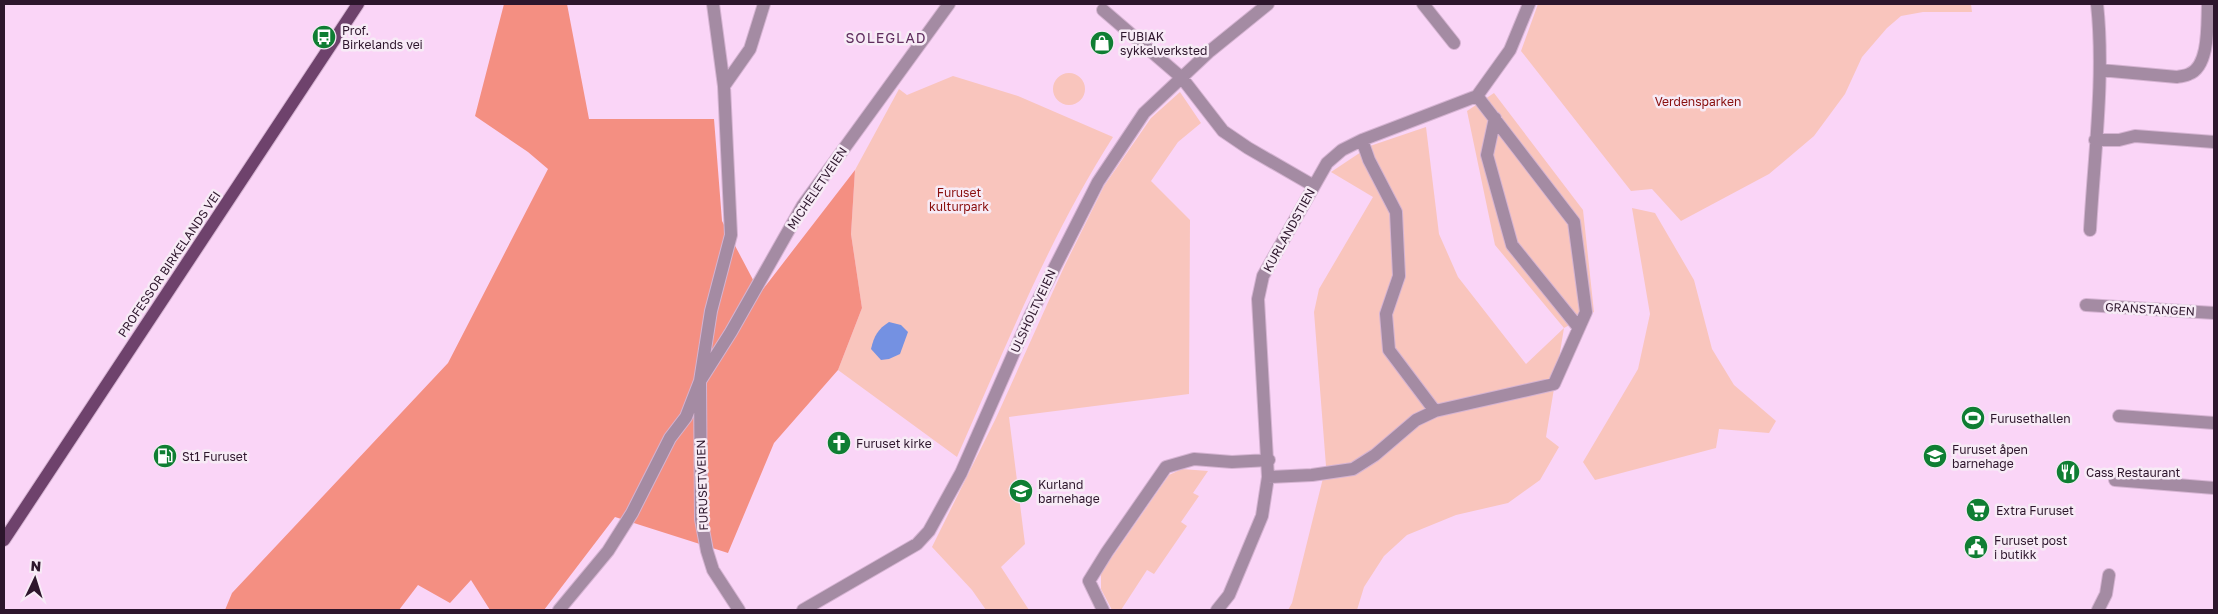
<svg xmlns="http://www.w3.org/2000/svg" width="2218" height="614" viewBox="0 0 2218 614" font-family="'Golos Text',sans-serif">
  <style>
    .green { fill: #f9c5bd }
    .forest { fill: #f48f82 }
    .water { fill: #7491e2 }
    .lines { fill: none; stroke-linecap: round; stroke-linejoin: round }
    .minor-casing { stroke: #d5b3d2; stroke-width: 14 }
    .major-casing { stroke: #d5b3d2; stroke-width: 14 }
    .minor { stroke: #a48ba3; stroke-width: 12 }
    .major { stroke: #6e426c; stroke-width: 12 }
    .labels { text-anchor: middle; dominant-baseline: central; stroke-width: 5; stroke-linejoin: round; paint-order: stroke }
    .poi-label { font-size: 12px; fill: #2d162c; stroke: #f7ebf6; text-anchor: start }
    .park-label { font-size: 12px; fill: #880e0d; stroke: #f7ebf6 }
    .street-label { font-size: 12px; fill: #2d162c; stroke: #f7ebf6 }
    .neighbourhood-label { font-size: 14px; letter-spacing: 1px; fill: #5f2d5e; stroke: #f7ebf6 }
  </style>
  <rect width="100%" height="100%" fill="#fad5f7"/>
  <path class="green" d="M1538 4H1971L1972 12H1923L1901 16 1887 28 1862 57 1845 94 1814 136 1769 174 1681 221 1652 189 1631 191 1521 51Z
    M1053 89a16 16 0 1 1 32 0a16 16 0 1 1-32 0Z
    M953 76 1018 96 1113 137C1049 237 1005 349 957 457L838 370 862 308 851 234 855 170 899 89 907 95Z
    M1180 92 1201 123 1178 142 1151 181 1190 220 1189 394 1009 417 1025 544 1001 567 1029 610H986L972 590 932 547 996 418 1064 267 1104 186 1151 118Z
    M1494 93 1583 210 1594 312 1564 328 1546 437 1559 447 1540 480 1508 503 1456 515 1407 535 1384 556 1364 587 1357 610H1288L1292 603 1326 466 1314 312 1319 289 1373 197 1331 172 1370 146 1426 127 1439 234 1458 277 1526 364 1564 328 1495 245 1467 111Z
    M1632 208 1655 213 1694 280 1712 349 1734 385 1776 421 1769 433 1719 429 1716 448 1595 480 1583 462 1638 369 1650 314Z
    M1182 469 1208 471 1193 493 1199 496 1181 522 1187 526 1154 574 1147 570 1121 610H1112L1101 589V573L1169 475Z"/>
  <path class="forest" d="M504 4H567L589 119H714L722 221 760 293 855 170 851 234 862 308 838 370 774 443 728 553 615 517 544 610H490L471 580 450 603 418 585 399 610H225L232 593 448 363 548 169 528 152 475 116Z"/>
  <path class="water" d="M889 322 901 325 908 332 900 354 889 359 881 360 871 349C874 336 878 329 889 322Z"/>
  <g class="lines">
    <g class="minor-casing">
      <path id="minor" d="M713 4 724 86 731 235 711 311 700 381 701 519 707 551 713 570 739 610
        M1423 4 1454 43
        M1103 10 1182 78 1223 131 1248 148 1314 186
        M2100 70 2177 77C2181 76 2186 76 2189 74 2210 66 2207 23 2208 4
        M724 86 750 49 764 4
        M1495 118 1487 155 1512 245 1579 328
        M1362 140 1369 160 1396 212 1399 276 1386 314 1389 350 1435 411
        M2095 140H2119L2135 136 2214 142
        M2090 230C2094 157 2105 76 2097 4
        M2086 305 2214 313
        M2119 416 2214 423
        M1268 477 1312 475 1353 469 1375 455 1416 420 1435 411 1554 384 1586 312 1574 222 1477 96
        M2115 480 2214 488
        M559 610 608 551 632 513 670 438 686 417 700 381 731 332 803 205 949 4
        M803 610 917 544 929 531 961 473 1030 316 1098 182 1144 113 1210 51 1268 4
        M1103 610 1089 581 1107 552 1166 467 1194 459 1232 462 1269 460
        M1217 610 1229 595 1262 516 1268 477 1258 299 1263 276 1327 163 1342 150 1362 140 1477 96 1510 50 1529 4
        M2098 610 2106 594 2109 575"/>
    </g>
    <g class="major-casing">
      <path id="major" d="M4 540 358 4"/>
    </g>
    <use href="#minor" class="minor"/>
    <use href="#major" class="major"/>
  </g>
  <defs>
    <g id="bus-disc" transform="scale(1.25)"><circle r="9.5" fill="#0f7e33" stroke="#f7ebf6"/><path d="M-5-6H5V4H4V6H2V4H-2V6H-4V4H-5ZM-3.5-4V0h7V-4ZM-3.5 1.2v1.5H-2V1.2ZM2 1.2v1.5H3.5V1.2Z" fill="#fff"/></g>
    <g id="shop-disc" transform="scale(1.25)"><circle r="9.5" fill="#0f7e33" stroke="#f7ebf6"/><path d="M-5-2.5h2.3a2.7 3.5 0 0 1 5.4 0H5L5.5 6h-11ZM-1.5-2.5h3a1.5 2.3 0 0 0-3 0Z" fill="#fff"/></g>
    <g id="stadium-disc" transform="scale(1.25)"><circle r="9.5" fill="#0f7e33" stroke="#f7ebf6"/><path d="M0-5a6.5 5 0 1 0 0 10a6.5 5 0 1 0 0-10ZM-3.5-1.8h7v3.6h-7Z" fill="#fff"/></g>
    <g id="church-disc" transform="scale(1.25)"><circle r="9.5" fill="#0f7e33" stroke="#f7ebf6"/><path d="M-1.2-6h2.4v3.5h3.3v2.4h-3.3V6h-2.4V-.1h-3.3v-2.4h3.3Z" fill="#fff"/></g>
    <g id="fuel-disc" transform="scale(1.25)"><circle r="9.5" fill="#0f7e33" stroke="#f7ebf6"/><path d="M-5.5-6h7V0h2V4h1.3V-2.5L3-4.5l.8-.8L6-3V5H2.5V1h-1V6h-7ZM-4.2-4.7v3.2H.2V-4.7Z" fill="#fff"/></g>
    <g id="school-disc" transform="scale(1.25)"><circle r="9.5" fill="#0f7e33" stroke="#f7ebf6"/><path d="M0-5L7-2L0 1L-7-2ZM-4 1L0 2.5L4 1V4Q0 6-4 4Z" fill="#fff"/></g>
    <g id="restaurant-disc" transform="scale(1.25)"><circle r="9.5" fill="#0f7e33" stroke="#f7ebf6"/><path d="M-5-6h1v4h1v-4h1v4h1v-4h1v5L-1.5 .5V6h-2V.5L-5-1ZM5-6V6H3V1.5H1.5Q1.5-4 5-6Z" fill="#fff"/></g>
    <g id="supermarket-disc" transform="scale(1.25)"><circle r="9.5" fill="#0f7e33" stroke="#f7ebf6"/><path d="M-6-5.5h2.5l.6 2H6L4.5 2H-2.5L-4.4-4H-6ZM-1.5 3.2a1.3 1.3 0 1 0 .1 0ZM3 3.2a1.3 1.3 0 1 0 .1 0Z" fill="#fff"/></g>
    <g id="civic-disc" transform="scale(1.25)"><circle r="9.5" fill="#0f7e33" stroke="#f7ebf6"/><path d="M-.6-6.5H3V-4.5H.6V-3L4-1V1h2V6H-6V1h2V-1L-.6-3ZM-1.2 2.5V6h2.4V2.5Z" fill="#fff"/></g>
  </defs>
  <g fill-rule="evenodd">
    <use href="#bus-disc" x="324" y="37"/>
    <use href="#shop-disc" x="1102" y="43"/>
    <use href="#stadium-disc" x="1973" y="418"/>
    <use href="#church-disc" x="839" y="443"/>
    <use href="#fuel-disc" x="165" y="456"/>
    <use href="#school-disc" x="1935" y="456"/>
    <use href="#restaurant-disc" x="2068" y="472"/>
    <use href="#school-disc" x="1021" y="491"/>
    <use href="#supermarket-disc" x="1978" y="510"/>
    <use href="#civic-disc" x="1976" y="547"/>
  </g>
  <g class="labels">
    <g class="poi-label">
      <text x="342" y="30">Prof.<tspan x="342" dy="14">Birkelands vei</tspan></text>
      <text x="1120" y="36">FUBIAK<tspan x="1120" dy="14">sykkelverksted</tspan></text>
      <text x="1990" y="418">Furusethallen</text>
      <text x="856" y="443">Furuset kirke</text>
      <text x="1952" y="449">Furuset åpen<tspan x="1952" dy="14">barnehage</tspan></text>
      <text x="182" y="456">St1 Furuset</text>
      <text x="2086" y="472">Cass Restaurant</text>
      <text x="1038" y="484">Kurland<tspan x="1038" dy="14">barnehage</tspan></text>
      <text x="1996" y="510">Extra Furuset</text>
      <text x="1994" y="540">Furuset post<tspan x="1994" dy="14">i butikk</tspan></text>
    </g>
    <g class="park-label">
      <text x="1698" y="101">Verdensparken</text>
      <text x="959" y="192">Furuset<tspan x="959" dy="14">kulturpark</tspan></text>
    </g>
    <g class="street-label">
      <text transform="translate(817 188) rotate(-56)">MICHELETVEIEN</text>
      <text transform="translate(1289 230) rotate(-61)">KURLANDSTIEN</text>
      <text transform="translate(169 264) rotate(-56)">PROFESSOR BIRKELANDS VEI</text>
      <text transform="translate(2150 309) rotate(3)">GRANSTANGEN</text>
      <text transform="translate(1033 311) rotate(-65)">ULSHOLTVEIEN</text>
      <text transform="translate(702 485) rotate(-92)">FURUSETVEIEN</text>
    </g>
    <g class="neighbourhood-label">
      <text x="886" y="37">SOLEGLAD</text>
    </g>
  </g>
  <rect width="2218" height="614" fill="none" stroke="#2d162c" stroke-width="10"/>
  <g transform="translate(35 579) rotate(4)" stroke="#f7ebf6" stroke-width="4" paint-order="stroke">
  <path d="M0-4L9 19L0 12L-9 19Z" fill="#2d162c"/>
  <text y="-8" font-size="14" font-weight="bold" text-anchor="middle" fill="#2d162c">N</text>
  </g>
</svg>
